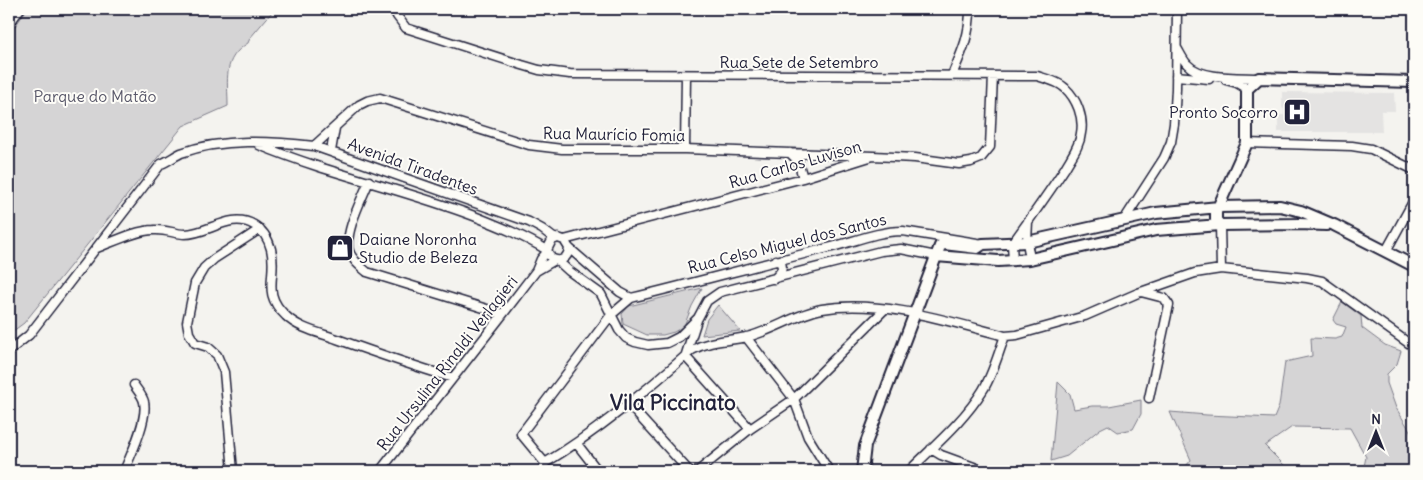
<svg xmlns="http://www.w3.org/2000/svg" width="1423" height="480" viewBox="0 0 1423 480" font-family="Delius,sans-serif">
  <style>
    .built { fill: #e4e3e2 }
    .green { fill: #d5d4d5; stroke: #7c7b88 }
    .lines { fill: none; stroke-linecap: round; stroke-linejoin: round }
    .minor-casing { stroke: #22223b; stroke-width: 11 }
    .major-casing { stroke: #22223b; stroke-width: 14 }
    .minor { stroke: #fdfcf7; stroke-width: 8 }
    .major { stroke: #fdfcf7; stroke-width: 10 }
    .labels { text-anchor: middle; dominant-baseline: central; stroke-width: 4; stroke-linejoin: round; paint-order: stroke }
    .street-label { font-size: 16px; fill: #22223b; stroke: #fdfcf7 }
    .park-label { font-size: 16px; fill: #585769; stroke: #fdfcf7 }
    .poi-label { font-size: 16px; fill: #22223b; stroke: #fdfcf7; text-anchor: end }
    .district-label { font-size: 21px; font-weight: bold; fill: #22223b; stroke: #fdfcf7 }
  </style>
  <rect width="100%" height="100%" fill="#f4f3ef"/>
  <filter id="ink" filterUnits="userSpaceOnUse"><feTurbulence type="fractalNoise" baseFrequency=".02" numOctaves="2"/><feDisplacementMap in="SourceGraphic" scale="10" xChannelSelector="R" yChannelSelector="G"/><feConvolveMatrix kernelMatrix="1 2 1 2 8 2 1 2 1" color-interpolation-filters="sRGB"/></filter>
  <g filter="url(#ink)">
    <path class="built" d="M1282 92 1394 93 1395 111H1381L1382 132H1278V115H1284V109L1282 108Z"/>
    <path class="green" d="M27 9H272V12L250 38 248 43C222 59 228 79 228 106L183 126 24 323 9 334V35Z
      M702 288 692 306 684 326 674 332 663 335H647L623 324 622 314 629 306Z
      M1342 302 1361 316 1362 328 1385 345 1401 351 1397 364 1387 374V383L1396 408 1414 437V471H1363L1366 457 1350 428 1292 427 1265 446 1290 471H1182L1191 460 1170 412 1207 415 1274 418 1279 406 1285 362 1312 356 1311 338 1335 339 1342 337 1346 327 1336 324 1333 320Z
      M718 305 740 331 702 335 707 319Z
      M1058 382 1070 394 1074 409 1092 406H1109L1141 400V414L1133 429 1118 432 1108 425 1100 429 1067 456 1051 461Z"/>
    <g class="lines">
      <g class="minor-casing">
        <path id="minor" d="M394 9 397 16 406 28 522 65 539 70 570 74 1037 76C1046 79 1058 81 1065 88 1077 99 1084 118 1081 133 1080 146 1071 157 1065 168 1048 194 1030 219 1012 244L1013 261
          M9 24 20 9
          M1177 48C1180 53 1183 60 1187 64 1201 80 1240 77 1259 78
          M952 75C962 52 970 35 970 9
          M1176 76 1209 79
          M1226 80 1237 83 1247 89
          M1247 143 1352 146 1371 149 1414 170
          M259 145C329 174 403 189 474 216 499 226 524 236 547 250
          M314 146 359 105 367 101 380 98 529 145 562 149H685L873 156
          M685 149 686 75
          M331 151 335 128
          M790 153 798 161 803 178
          M369 181C362 199 344 232 349 251 352 260 360 266 367 272L503 314
          M1124 220 1164 158 1171 142 1174 124 1176 89 1177 9
          M1028 221 1027 242 1030 259
          M1220 225 1221 269
          M564 240 803 178 873 156 915 158 959 164 971 162 981 158 990 147 993 76
          M97 248C113 242 137 230 154 230 165 229 175 234 185 234 208 234 231 211 254 225 263 230 268 238 271 249 278 276 260 292 286 316 299 329 321 333 337 339 376 353 414 366 453 378
          M569 248C568 259 560 263 551 258L547 250 552 240 558 238 564 240 569 248 620 292 631 298
          M1386 251 1414 200
          M558 261 569 271 601 294 619 330 626 338 635 342 648 345 667 343 679 337 698 318 707 301 720 292 881 251 901 249 936 256
          M536 271 555 260
          M774 279C779 274 784 270 781 263L776 260
          M1141 292 1164 298 1169 305 1149 398
          M746 337 794 399 808 437 829 471
          M9 351 29 335 161 164C168 161 175 156 181 153 222 138 272 141 314 146L529 222 542 229 555 239
          M686 354 697 320
          M685 356 750 429
          M628 404 689 471
          M577 444 598 471
          M931 449 941 455 982 470
          M545 463 521 434 611 315 631 298C697 282 762 264 828 248 853 242 877 231 903 231L983 244
          M124 471C131 455 148 419 144 402 143 396 137 390 134 385
          M233 471 224 372 217 355 208 347 195 343 189 333 187 322 195 283 204 268 214 259 260 229
          M380 471 503 314 536 271 541 259 547 252
          M543 471 545 463C598 431 646 391 692 350 710 340 728 341 747 337 772 331 796 314 822 309 880 299 948 321 1005 336
          M698 471 750 429 794 399 885 309
          M909 471C934 446 964 421 983 390 993 374 998 354 1005 336L1017 335 1085 316 1138 293 1195 273 1221 269 1307 278 1322 281 1414 347"/>
      </g>
      <g class="major-casing">
        <path id="major" d="M1220 225 1216 220V212L1247 143V89L1259 78 1414 82
          M936 256 998 261 1030 259 1156 230 1220 225 1299 224 1326 225
          M862 471 865 446 940 246 944 244 977 248 983 244 1027 242 1156 213 1219 207 1280 206 1301 211 1334 225 1414 266"/>
      </g>
      <use href="#minor" class="minor"/>
      <use href="#major" class="major"/>
    </g>
  </g>
  <defs>
    <g id="hospital-square" transform="scale(1.4375)"><rect x="-9" y="-9" width="18" height="18" rx="4" fill="#22223b" stroke="#fdfcf7"/><path d="M-5-5h3v3.5h4V-5h3V5h-3V1.5h-4V5h-3Z" fill="#fff"/></g>
    <g id="shop-square" transform="scale(1.4375)"><rect x="-9" y="-9" width="18" height="18" rx="4" fill="#22223b" stroke="#fdfcf7"/><path d="M-5-2.5h2.3a2.7 3.5 0 0 1 5.4 0H5L5.5 6h-11ZM-1.5-2.5h3a1.5 2.3 0 0 0-3 0Z" fill="#fff"/></g>
  </defs>
  <g fill-rule="evenodd">
    <use href="#hospital-square" x="1297" y="112"/>
    <use href="#shop-square" x="340" y="248"/>
  </g>
  <g class="labels">
    <g class="street-label">
      <text x="799" y="62">Rua Sete de Setembro</text>
      <text transform="translate(614 134) rotate(1)">Rua Maurício Fomia</text>
      <text transform="translate(795 164) rotate(-16)">Rua Carlos Luvison</text>
      <text transform="translate(413 166) rotate(20)">Avenida Tiradentes</text>
      <text transform="translate(787 243) rotate(-14)">Rua Celso Miguel dos Santos</text>
      <text transform="translate(447 363) rotate(-52)">Rua Ursulina Rinaldi Verlagieri</text>
    </g>
    <g class="park-label">
      <text x="95" y="96">Parque do Matão</text>
    </g>
    <g class="poi-label">
      <text x="1278" y="112">Pronto Socorro</text>
      <text x="359" y="239" text-anchor="start">Daiane Noronha<tspan x="359" dy="18">Studio de Beleza</tspan></text>
    </g>
    <g class="district-label">
      <text x="673" y="402">Vila Piccinato</text>
    </g>
  </g>
  <rect width="1423" height="480" fill="none" stroke="#fdfcf7" stroke-width="30"/>
  <rect x="15" y="15" width="1393" height="450" fill="none" stroke="#22223b" stroke-width="2" filter="url(#ink)"/>
  <g transform="translate(1376 432)" stroke="#fdfcf7" stroke-width="4" paint-order="stroke">
  <path d="M0-4L9 19L0 12L-9 19Z" fill="#22223b"/>
  <text y="-8" font-size="14" font-weight="bold" text-anchor="middle" fill="#22223b">N</text>
  </g>
</svg>
